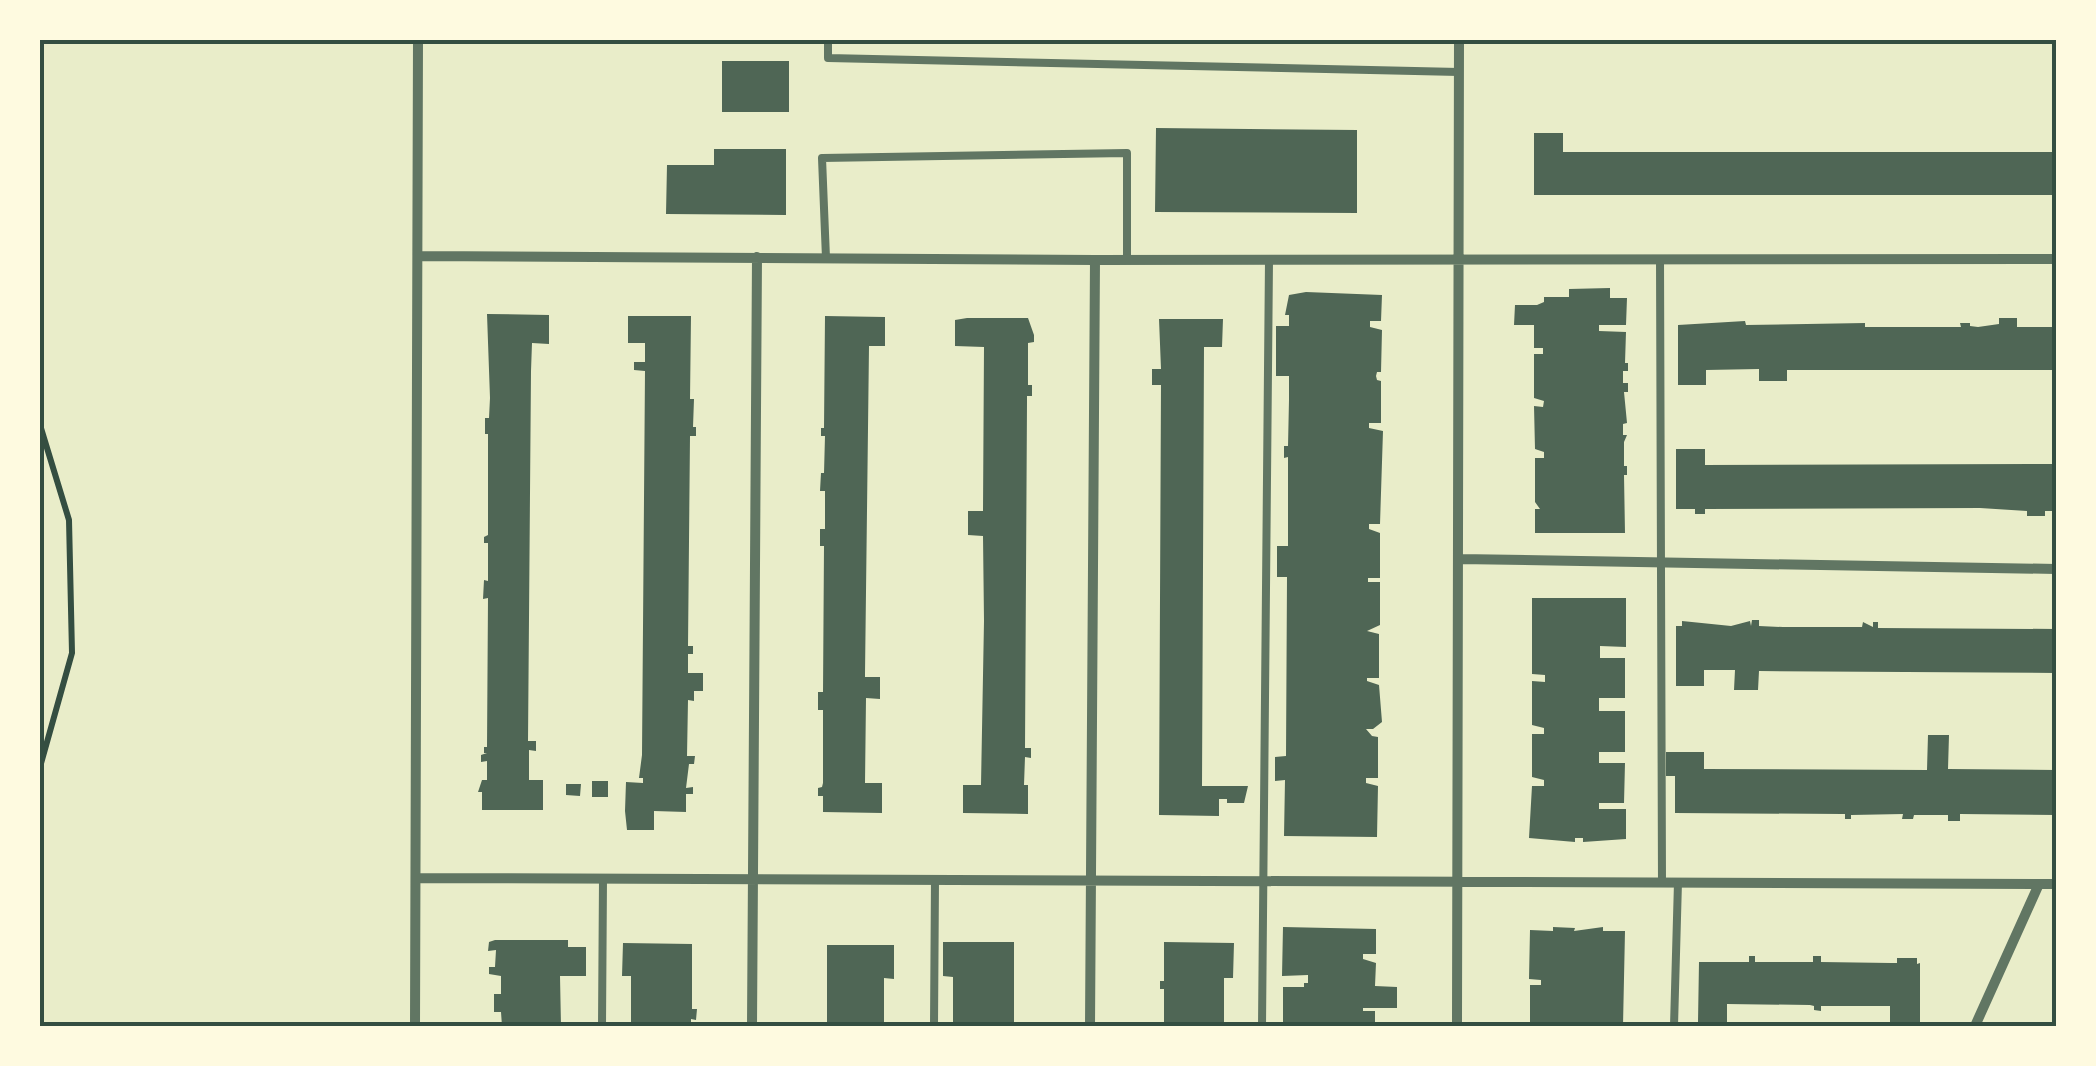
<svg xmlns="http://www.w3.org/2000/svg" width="2096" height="1066" viewBox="0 0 2096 1066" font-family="Overpass,sans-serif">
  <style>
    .building { fill: #4f6655 }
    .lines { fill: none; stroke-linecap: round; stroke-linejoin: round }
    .path { stroke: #344e41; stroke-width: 6 }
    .service { stroke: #617663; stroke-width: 8 }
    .minor { stroke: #617663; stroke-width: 10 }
    .neatline { fill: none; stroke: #344e41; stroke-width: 4 }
  </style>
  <rect width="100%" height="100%" fill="#e9edc9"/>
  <path class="building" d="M722 61H789V112H722Z
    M1156 128 1357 130V213L1155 212Z
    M1534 133H1563V152H2056V195H1534Z
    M714 149H786V215L666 214 667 165H714Z
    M1610 288V298H1627L1626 325H1599V331L1626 332 1625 363H1628V371H1623V383H1628V392H1624L1627 423 1623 424V435H1627L1624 442V466H1627V475H1624L1625 533H1535V509H1540L1535 502V458H1544V452L1535 449 1534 406 1543 407 1544 401 1534 398V354H1543V348H1534V325H1514L1515 305H1537L1544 302V297H1569V289Z
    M1306 292 1382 295 1381 321H1370V327L1382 330 1381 372H1377L1376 376 1377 380 1381 381V423H1369V428L1383 431 1380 524H1369V529L1380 533V578H1368V582H1380V625L1367 631 1379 634V678H1367V681L1379 685 1382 722 1373 729H1366L1372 736 1378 737V778H1366V783L1378 786 1377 837 1284 836 1285 780 1275 781V757L1286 756 1287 577H1277V546H1288V457L1284 458V446H1288L1289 400V376H1276V326H1289V315H1285L1289 295Z
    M487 314 549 315V344L532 343 531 371 528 741H536V751L529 750V780H543V810H482V792H478L482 780H487V761L481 762V755L487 753H484V747H487L488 598 483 599 484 580 488 581V543H484V537L488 535V434H485V418H489L490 398Z
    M628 316H691L690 399H694L693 427H696V436H690L688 646H693V654H688V673H703V691H694V701L688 700 687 756H695L694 764H689L686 788 693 787V794H686V812L654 811V830H627L625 811 626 782 643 783V778H639L642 755 645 371 634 370V362H645V343H628Z
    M825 316 885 317V346H869L865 674V677H880V699L866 698 865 783H882V813L823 812V796H818V788L822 787 823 783V710H818V692H823L824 546H820V529H825V491H820L821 473H824L825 436H821V428H824Z
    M967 318H1028L1034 335V342L1028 343V385H1032V396H1027V402L1025 748H1031V758L1025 757 1024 785H1028V814L963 813V785H981L984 621 983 536 968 535V511H983L984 347 955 346V320Z
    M1999 318H2017V327H2056V370H1787V381H1759V369L1706 370V385H1678V325L1745 321 1746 325 1865 323V327H1961L1960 323H1970V326L1978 327 1999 324Z
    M1159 319H1223L1222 347H1204L1202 786H1248L1244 803H1227V799H1219V816L1159 815 1161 385H1152V369H1161Z
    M1676 449H1705V465L2056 464V511H2045V516H2027V511L1980 508 1705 509V514H1695V509H1676Z
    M1532 598H1626V647L1600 646V658H1625V698H1599V711H1625V752H1599V763H1625L1624 803H1599V809H1626V839L1583 842V838H1575V842L1529 838 1532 786H1544V780L1532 777V734H1544V728L1532 725V681L1545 682V675L1532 674Z
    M1752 620H1759V626L1783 627H1862L1863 622 1873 627V622H1878V628L2056 629V673L1759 671 1758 690H1734L1735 670H1704V686H1676V626H1682V621L1731 626 1750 621 1751 626Z
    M1928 735H1949L1948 769 2056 770V815L1960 814V821H1948V815H1914L1913 819H1902L1903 814 1851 815V819H1845V814H1842L1675 813V776H1666V752H1704V769L1927 770Z
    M592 781H608V797H592Z
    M566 784H581L580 796 566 795Z
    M1283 927 1376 929V954H1363V959L1376 963 1375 986 1397 987V1008H1363V1011H1375V1026H1283V987H1304V983H1308V975L1282 976Z
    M1553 927 1575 928 1574 931 1603 927V931H1625L1623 1026H1530V985H1541V980L1529 979 1530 930 1553 931Z
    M495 940H568V947H586V976H560L561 1026H502L501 1012H494V994H501V976L489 974V967H495L496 950 488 951 489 942Z
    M943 942H1014V1026H953V977L943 976Z
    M1164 942 1234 943 1233 978H1224V1026H1164V989H1160V981H1164Z
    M623 943 692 944V1009H697L696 1020 691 1019V1026H631V976H622Z
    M827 945H894V979L884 978V1026H827Z
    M1749 956H1755V962H1813V956H1821V962L1891 963H1897V958H1917V964L1920 963V1022H1890V1006H1821V1011L1814 1010V1006L1810 1005 1727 1004V1022H1698L1699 962H1749Z"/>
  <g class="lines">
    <path class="path" d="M40 425 69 520 72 653 40 767"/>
    <path class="service" d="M828 40V58L1459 72
      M826 258 822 158 1127 153V260
      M1660 259 1662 882
      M602 1026 603 879
      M934 1026 935 880
      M1262 1026 1269 260
      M1674 1026 1678 882"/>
    <path class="minor" d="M418 256 1095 260 2056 259
      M1459 559 2056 569
      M416 878 2056 884
      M415 1026 418 40
      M752 1026 757 257
      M1090 1026 1095 260
      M1457 1026 1459 40
      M1975 1026 2039 884"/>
  </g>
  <rect width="2096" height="1066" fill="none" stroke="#fefae0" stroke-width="85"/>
  <rect x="42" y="42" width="2012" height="982" class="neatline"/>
</svg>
